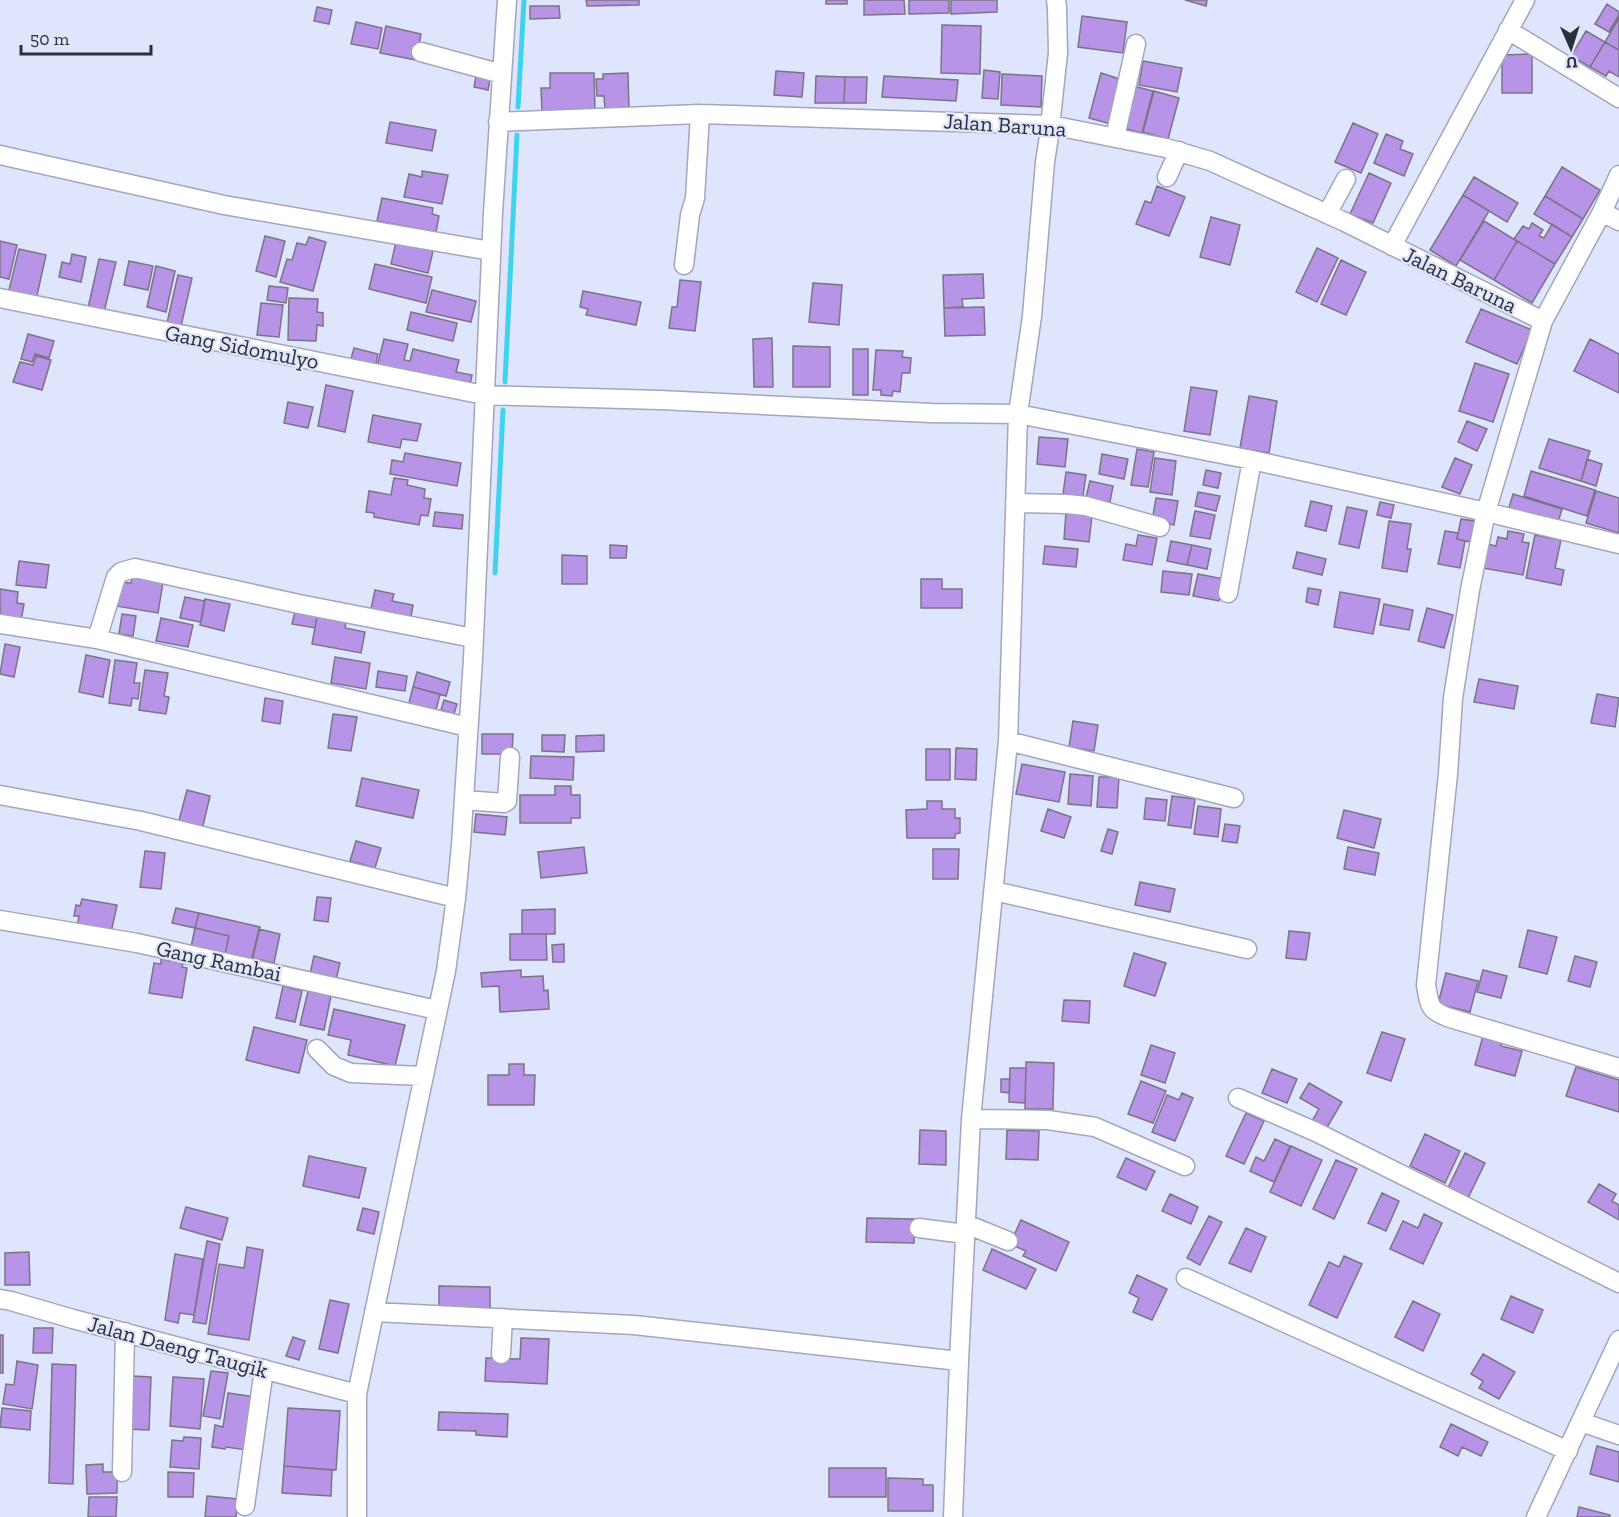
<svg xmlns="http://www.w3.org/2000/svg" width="1619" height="1517" viewBox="0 0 1619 1517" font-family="'Zilla Slab',serif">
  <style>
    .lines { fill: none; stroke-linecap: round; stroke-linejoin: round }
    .stream { stroke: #41d3ed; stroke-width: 5 }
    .building { fill: #b894e8; stroke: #7b7386; stroke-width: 1.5 }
    .minor-casing { stroke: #a1a7bc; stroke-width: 21 }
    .minor { stroke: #fff; stroke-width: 18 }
    .labels { text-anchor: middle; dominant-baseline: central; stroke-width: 4.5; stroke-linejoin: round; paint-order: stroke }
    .street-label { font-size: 22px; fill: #2c2f37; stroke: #dfe5fc }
  </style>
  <rect width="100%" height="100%" fill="#dfe5fc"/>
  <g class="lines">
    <path class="stream" d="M518 107 524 0
      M505 382 517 135
      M495 573 503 410"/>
  </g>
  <path class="building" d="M586 0H639V5L587 6Z
    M826 0H847V4H826Z
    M864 0H904L905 14 864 15Z
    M909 0H949V13L909 14Z
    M951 0H997V12L951 14Z
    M1185 0H1207L1206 6Z
    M1607 4 1619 12V15L1609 32 1595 24Z
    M530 6H559L560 18 530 19Z
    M317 7 332 10 329 24 314 21Z
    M1082 16 1127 22 1123 53 1078 47Z
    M1619 18V50L1605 42Z
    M356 22 382 28 378 49 351 44Z
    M942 25 981 26 980 74 941 73Z
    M386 26 421 34 416 60 380 53Z
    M1586 31 1605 42 1590 67 1571 56Z
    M1605 42 1619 50V77L1609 71 1606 76 1590 67Z
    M1532 54V93H1502V55Z
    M1143 61 1182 68 1177 92 1139 85Z
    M984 70 1000 72 998 99 982 98Z
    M776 71 804 73 802 97 774 95Z
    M550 73H594L595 112 542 113 541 88H550Z
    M628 73 629 109H605L604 96H597L596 79H603V74Z
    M1101 73 1123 80 1111 124 1089 118Z
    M1002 74 1042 76 1041 107 1001 105Z
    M476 76 490 80 488 90 474 87Z
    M816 76 845 77 844 103H815Z
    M884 76 958 80 956 101 882 97Z
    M845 77H867L866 103H844Z
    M1130 85 1153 91 1142 133 1119 127Z
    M1154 91 1179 98 1168 139 1143 132Z
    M390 122 436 130 432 151 386 143Z
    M1353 123 1378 134 1361 173 1335 162Z
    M1386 134 1403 141 1400 149 1413 154 1404 176 1374 163Z
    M1562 167 1600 190 1583 219 1545 196Z
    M422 171 448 175 442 204 404 197 409 174 422 177Z
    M1369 173 1391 183 1373 223 1350 214Z
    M1474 177 1518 203 1507 222 1463 195Z
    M1157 186 1185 197 1169 236 1136 224 1145 201 1151 203Z
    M1463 195 1489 211 1456 266 1430 250Z
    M1545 196 1583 219 1572 237 1534 214Z
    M382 198 433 208 432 214 439 216 436 232 377 221Z
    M1211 217 1240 225 1230 265 1200 257Z
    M1484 221 1517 241 1494 280 1460 260Z
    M1532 223 1543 230 1539 236 1544 238 1552 224 1572 237 1555 264 1514 239 1523 226 1529 229Z
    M265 236 285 241 276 277 256 271Z
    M309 237 326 242 313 291 280 282 287 259 292 260 297 243 306 245Z
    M0 241 17 245 9 279 0 277Z
    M1517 241 1555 264 1532 303 1494 280Z
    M396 242 433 251 428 273 391 264Z
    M1317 248 1338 258 1317 302 1296 292Z
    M19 249 46 255 36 300 8 294Z
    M72 254 86 257 81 282 59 277 62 262 70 264Z
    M99 259 116 262 104 312 88 308Z
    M1341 260 1366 272 1346 315 1321 304Z
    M129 261 153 266 148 290 124 285Z
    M375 264 432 277 426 303 369 289Z
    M156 266 175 271 166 312 147 307Z
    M983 274 984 298 962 299 963 307 944 308 943 275Z
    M178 275 192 278 181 326 167 323Z
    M680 280 701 282 695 331 669 328 672 307H677Z
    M813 283 842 285 839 325 809 322Z
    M269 286 288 288 286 303 267 300Z
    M432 290 476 301 471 322 426 312Z
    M583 291 641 302 636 325 586 315 588 309 580 307Z
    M289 298 318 299 317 312 323 313V326L317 325 316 341 288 340Z
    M261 303 283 305 279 337 257 335Z
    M984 307 985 335 945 336 944 308Z
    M1481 309 1532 330 1517 364 1466 342Z
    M411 312 457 323 453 341 407 330Z
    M28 334 54 341 49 358 35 354 32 362 21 359Z
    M772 338 773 387H754L753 339Z
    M384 339 408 344 404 360 410 361 413 349 459 360 456 372 472 375 469 389 377 367Z
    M1590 339 1619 354V393L1574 371Z
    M793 346 830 347V387H793Z
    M354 348 378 354 374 372 349 366Z
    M853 349H868V395H853Z
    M876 350 903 351 902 357 911 358 910 373H902L900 392 893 391 892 396 881 395V390H873Z
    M36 356 51 360 42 390 13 382 20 362 33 365Z
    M1475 363 1509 374 1493 422 1459 411Z
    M326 385 353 391 345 432 318 426Z
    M1191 387 1217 391 1210 435 1184 431Z
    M1249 396 1277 401 1269 453 1240 448Z
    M288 402 313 407 308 428 284 423Z
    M373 415 421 424 417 441 402 439 400 448 368 442Z
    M1467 421 1487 429 1477 451 1458 442Z
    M1039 437 1068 439 1065 467 1037 464Z
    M1549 439 1590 451 1581 481 1539 468Z
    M1137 449 1154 452 1148 487 1131 485Z
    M405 453 461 463 457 486 390 474 392 460 403 462Z
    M1102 454 1128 459 1124 479 1099 474Z
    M1155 458 1176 461 1172 495 1150 492Z
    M1455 458 1472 465 1460 494 1442 487Z
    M1587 459 1602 464 1596 486 1581 481Z
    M1206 470 1221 473 1218 488 1203 485Z
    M1531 471 1595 490 1587 516 1524 496Z
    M1066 472 1086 475 1083 496 1063 494Z
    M394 478 408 480 407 485 425 489 424 498 431 499 428 516 421 515 419 525 374 517V513L366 512 369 491 391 495Z
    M1090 481 1113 486 1109 507 1085 501Z
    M1596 491 1619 498V533L1586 523Z
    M1198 492 1220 496 1216 511 1195 506Z
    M1513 494 1562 509 1557 526 1508 511Z
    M1156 498 1178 501 1174 525 1152 521Z
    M1311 501 1332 506 1326 531 1305 526Z
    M1380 502 1394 505 1391 518 1377 515Z
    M1347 507 1367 511 1359 548 1339 544Z
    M1195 511 1215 515 1210 539 1190 536Z
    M435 512 463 515 462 529 433 526Z
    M1066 513 1092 515 1089 542 1064 539Z
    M1461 519 1475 521 1470 542 1457 539Z
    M1389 521 1411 524 1407 549H1411L1407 572 1382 568Z
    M1445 531 1458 533 1457 539 1465 541 1460 568 1438 564Z
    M1508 531 1524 534 1522 542 1529 543 1523 575 1482 568 1487 544 1496 546 1498 537 1507 539Z
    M1138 535 1157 538 1152 565 1123 560 1126 544 1136 546Z
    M1535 535 1561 540 1555 568 1564 570 1561 585 1526 578Z
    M1171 541 1192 545 1187 565 1167 561Z
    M610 545 627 546 626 558H610Z
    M1192 545 1211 549 1207 569 1187 565Z
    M1045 546 1078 549 1076 567 1043 564Z
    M1297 552 1326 559 1322 575 1293 568Z
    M562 555 587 556V584H562Z
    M19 561 49 565 46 588 16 585Z
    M1163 571 1192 574 1189 595 1161 592Z
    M1198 574 1224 579 1219 601 1193 596Z
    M132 577 163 582 158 613 116 606 120 582 131 583Z
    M921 579H942V589H962V608H921Z
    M1308 588 1321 590 1318 605 1306 602Z
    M0 589 18 592 17 603 24 604 21 621 0 617Z
    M375 590 394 594 392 601 413 605 410 622 370 614Z
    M1340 592 1380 599 1373 634 1334 627Z
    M185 597 205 601 201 622 180 618Z
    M205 599 230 604 224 631 200 625Z
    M1384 604 1413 610 1409 630 1380 625Z
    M296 607 318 611 315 628 292 624Z
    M1427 608 1453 615 1444 648 1418 641Z
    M318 611 347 616 345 628 365 632 361 653 312 644Z
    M122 614 136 616 133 636 119 634Z
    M161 618 193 625 188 647 156 641Z
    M5 644 20 647 14 677 0 674Z
    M86 655 110 660 103 697 79 692Z
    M335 657 370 663 366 689 331 683Z
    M115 660 137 663 134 683H140L138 699 132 698 131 706 109 703Z
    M145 670 168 673 164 696 169 697 166 714 139 710Z
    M378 671 407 676 405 691 376 687Z
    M417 672 450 682 446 696 413 687Z
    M1479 679 1518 686 1514 709 1474 702Z
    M413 687 440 694 435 714 408 707Z
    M1597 694 1619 698 1615 727 1591 723Z
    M265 698 283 701 280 724 262 721Z
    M444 700 457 704 454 714 441 710Z
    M333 714 357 717 351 751 328 748Z
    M1073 721 1098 725 1094 751 1069 747Z
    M482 734H513L512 754H482Z
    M542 735H565L564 752 542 751Z
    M604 735V751L576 752V736Z
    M956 748 977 749 976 780 955 779Z
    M926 749H950V780H926Z
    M531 756 574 757 573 780 530 778Z
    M1022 764 1065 772 1059 802 1016 794Z
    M1070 774 1093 776 1091 806 1068 804Z
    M1099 777H1119L1117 808 1097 807Z
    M362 778 419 790 413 818 356 806Z
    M555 786H571V795H580V818H571V823H520V795H555Z
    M187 790 210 796 201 834 177 828Z
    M1172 796 1195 799 1191 828 1168 825Z
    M1146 798 1167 800 1165 821 1144 819Z
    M927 801H942V809H955V818H960V833L955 834V838H907L906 810 927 809Z
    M1198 806 1221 809 1218 837 1194 834Z
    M1048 809 1071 817 1064 838 1041 831Z
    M1344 810 1381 819 1374 848 1337 838Z
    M476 814 507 817 505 835 474 832Z
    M1225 824 1240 826 1237 843 1222 841Z
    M1108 829 1118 832 1112 854 1101 851Z
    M356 841 381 848 375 868 350 861Z
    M584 847 587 873 541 878 538 852Z
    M1348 847 1379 853 1375 875 1344 869Z
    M933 849H959L958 879H933Z
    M145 851 165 853 161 889 140 887Z
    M1140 882 1175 889 1170 912 1135 905Z
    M317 897 331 898 328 922 314 920Z
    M82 899 117 905 111 933 77 927 79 916H74L76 905 80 906Z
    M176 908 199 913 195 928 172 923Z
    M555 909V934H522V910Z
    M199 913 260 927 252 961 225 954 229 936 195 928Z
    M195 928 229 936 225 954 191 947Z
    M259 929 280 934 274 963 252 958Z
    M1528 930 1557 937 1547 974 1519 967Z
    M1289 931 1310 933 1306 960 1286 958Z
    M510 934H546L547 960H510Z
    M564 944V962H553L552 945Z
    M1134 953 1166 963 1155 996 1124 986Z
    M314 956 340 963 336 980 310 974Z
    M1575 956 1597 962 1590 987 1568 981Z
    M161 959 183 963 182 967 187 968 182 998 149 993 154 963 161 964Z
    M521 970V977L543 976 544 991 548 990 549 1009 500 1012 499 986 482 987 481 973Z
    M1483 970 1507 976 1501 998 1477 992Z
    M1446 973 1478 981 1470 1012 1438 1004Z
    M283 986 302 991 295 1022 276 1018Z
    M308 991 331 996 324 1030 300 1025Z
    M1064 1000 1090 1001 1089 1023 1062 1021Z
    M334 1009 405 1025 395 1066 348 1055 351 1040 328 1035Z
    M254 1027 307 1040 299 1073 246 1060Z
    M1382 1032 1405 1039 1391 1081 1367 1073Z
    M1483 1036 1502 1041 1501 1046 1522 1051 1515 1076 1475 1065Z
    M1151 1045 1175 1053 1165 1083 1141 1075Z
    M1026 1062 1054 1063 1053 1109H1025Z
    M509 1064H524V1075H535L534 1105H488V1075H509Z
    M1576 1067 1619 1080V1112L1566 1096Z
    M1010 1068H1026L1025 1103 1009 1102Z
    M1272 1069 1297 1079 1287 1103 1262 1093Z
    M1001 1079H1010L1009 1093 1001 1092Z
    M1141 1081 1166 1091 1153 1123 1128 1114Z
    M1309 1083 1342 1102 1326 1129 1312 1121 1319 1109 1300 1098Z
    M1182 1093 1193 1098 1175 1141 1152 1132 1167 1095 1179 1100Z
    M1246 1113 1264 1121 1244 1164 1226 1156Z
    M920 1130 946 1131V1165L919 1164Z
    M1007 1130 1039 1131 1038 1160 1006 1159Z
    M1425 1134 1460 1151 1445 1183 1410 1166Z
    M1275 1139 1290 1146 1274 1182 1250 1171 1256 1157 1264 1161Z
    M1291 1146 1322 1160 1301 1206 1270 1192Z
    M1465 1153 1485 1163 1466 1202 1446 1192Z
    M309 1156 366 1168 359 1198 303 1186Z
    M1126 1158 1155 1171 1146 1190 1117 1177Z
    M1336 1160 1357 1169 1334 1219 1313 1209Z
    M1599 1184 1616 1194 1612 1201 1619 1205V1220L1588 1202Z
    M1382 1193 1399 1201 1386 1231 1368 1223Z
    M1170 1194 1198 1207 1191 1224 1162 1211Z
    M186 1207 228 1218 222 1240 180 1228Z
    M363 1208 379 1212 374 1234 357 1230Z
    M1424 1214 1442 1223 1423 1264 1390 1249 1403 1221 1418 1228Z
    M1209 1216 1222 1222 1200 1265 1187 1258Z
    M867 1218 914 1219V1243L866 1242Z
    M1021 1220 1069 1242 1056 1271 1023 1256 1026 1251 1010 1244Z
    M1246 1228 1266 1237 1251 1272 1229 1263Z
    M207 1241 220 1244 206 1324 193 1322Z
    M247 1247 263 1250 249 1340 208 1334 219 1264 244 1268Z
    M992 1249 1036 1269 1026 1289 983 1270Z
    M29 1252 30 1285H5V1253Z
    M175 1254 203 1259 194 1315 180 1313 178 1323 165 1320Z
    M1344 1256 1362 1264 1337 1318 1309 1305 1329 1262 1339 1267Z
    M1137 1275 1167 1289 1152 1320 1133 1312 1139 1298 1129 1293Z
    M439 1286 490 1287V1312L439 1311Z
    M1511 1296 1543 1310 1533 1333 1501 1319Z
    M330 1300 349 1304 338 1353 319 1349Z
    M1413 1301 1440 1314 1423 1351 1395 1337Z
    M34 1328H53L52 1353H33Z
    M0 1335H3V1373H0Z
    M293 1337 305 1341 299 1360 286 1356Z
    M521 1338 549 1339 547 1384 485 1381 486 1358 520 1359Z
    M1483 1354 1515 1372 1499 1399 1479 1388 1483 1381 1471 1374Z
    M17 1361 38 1365 32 1409 3 1404 6 1384 14 1385Z
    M52 1364 76 1365 73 1484 49 1483Z
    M211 1371 228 1373 220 1419 203 1416Z
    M133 1376 151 1377 149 1430 125 1429Z
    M173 1377 204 1379 200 1429 170 1426Z
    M228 1393 255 1397 247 1450 226 1447 225 1449 212 1447 215 1425 223 1427Z
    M2 1408 31 1411 30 1430 0 1427Z
    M288 1408 340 1411 336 1470 284 1466Z
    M439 1412 508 1414 507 1437 476 1435V1431L438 1430Z
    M1451 1424 1488 1442 1481 1456 1462 1447 1458 1456 1440 1447Z
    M184 1437 201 1438 199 1469 170 1467 172 1440 183 1441Z
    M1597 1446 1619 1452V1482L1590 1474Z
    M103 1464V1472H117V1493L87 1494 86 1465Z
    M284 1466 332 1470 331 1496 282 1493Z
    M829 1468H886V1497H829Z
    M168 1472 194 1473 193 1497H168Z
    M888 1478 923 1479V1485H933V1511H888Z
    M207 1496 238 1499 236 1517H205Z
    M89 1497H117L116 1517H88Z
    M1579 1507 1610 1515V1517H1577Z"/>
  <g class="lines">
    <g class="minor-casing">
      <path id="minor" d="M1508 30 1619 98
        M421 52 502 74
        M498 122 700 114 1051 125 1166 148 1210 161 1345 222 1543 321
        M1115 137 1136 44
        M0 155 224 205 491 251
        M1619 175 1602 212 1543 321 1486 512 1470 590 1453 698 1448 774 1426 985C1430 1006 1428 1010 1450 1018L1619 1068
        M1167 177 1179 151
        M1602 212 1619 221
        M1327 214 1346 179
        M1392 246 1525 0
        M684 265 690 215 695 198 700 114
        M0 298 484 395 660 400 931 413 1018 414 1252 460 1486 512 1619 544
        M1015 503 1067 504 1086 506 1160 527
        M1228 593 1252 460
        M0 624 97 639 468 727
        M97 639 116 577 121 572 135 568 299 604 473 638
        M1008 741 1234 798
        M0 795 141 821 456 898
        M464 800 504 803 507 801 510 757
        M994 891 1247 949
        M0 920 137 943 437 1010
        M317 1049 334 1066 351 1073 423 1076
        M1238 1098 1316 1132 1619 1283
        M971 1119 1048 1120 1095 1127 1185 1166
        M966 1224 1008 1241
        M919 1228 965 1234
        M1186 1278 1568 1451
        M0 1299 11 1301 73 1319 357 1394
        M374 1312 634 1325 959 1361
        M501 1354 503 1318
        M1581 1422 1619 1435
        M122 1472 125 1332
        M245 1506 264 1369
        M357 1517V1394L446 971 456 898 461 845 473 659 493 213 507 0
        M953 1517 959 1361 971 1119 1008 741 1018 414 1032 316 1045 162 1049 136 1058 53 1057 8 1056 0
        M1536 1517 1619 1340"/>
    </g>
    <use href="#minor" class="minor"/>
  </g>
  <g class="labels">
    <g class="street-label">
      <text transform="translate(1005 125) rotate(4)">Jalan Baruna</text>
      <text transform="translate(1460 280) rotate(26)">Jalan Baruna</text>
      <text transform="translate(242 347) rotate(11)">Gang Sidomulyo</text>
      <text transform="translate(219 961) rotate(12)">Gang Rambai</text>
      <text transform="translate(178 1347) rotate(15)">Jalan Daeng Taugik</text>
    </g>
  </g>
  <g transform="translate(1571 48) rotate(177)" stroke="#dfe5fc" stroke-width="4.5" paint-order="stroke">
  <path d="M0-4.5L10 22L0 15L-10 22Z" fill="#2c2f37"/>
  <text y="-9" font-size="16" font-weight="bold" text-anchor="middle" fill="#2c2f37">U</text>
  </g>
  <path d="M21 45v9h130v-9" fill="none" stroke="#2c2f37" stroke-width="3"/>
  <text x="30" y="45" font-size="18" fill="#2c2f37" stroke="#dfe5fc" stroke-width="4.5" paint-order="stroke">50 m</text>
</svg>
